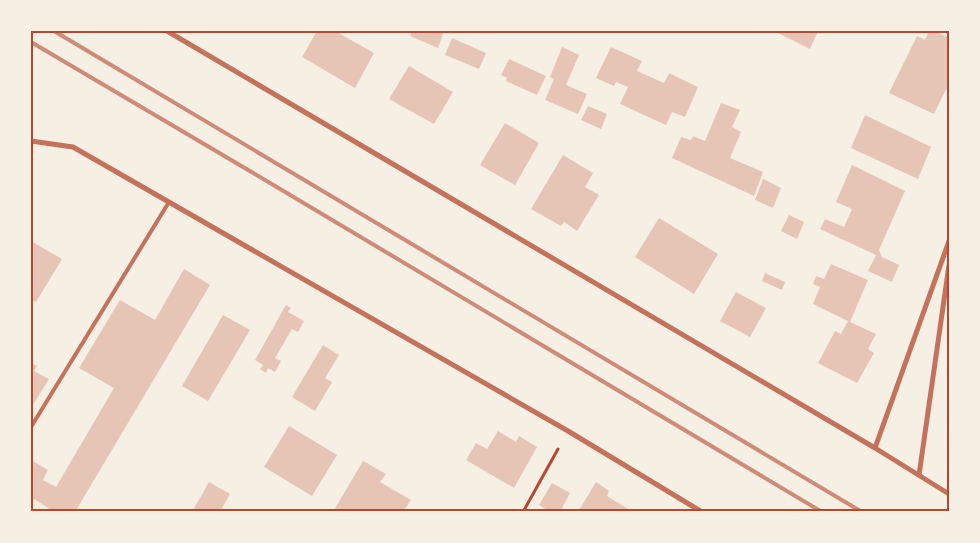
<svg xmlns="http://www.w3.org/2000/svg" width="980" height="543" viewBox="0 0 980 543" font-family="'Exo 2',sans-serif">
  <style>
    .building { fill: #e6c5b7 }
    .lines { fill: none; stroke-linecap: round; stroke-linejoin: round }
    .path { stroke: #b5482f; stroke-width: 3 }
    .service { stroke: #c5725c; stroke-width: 4 }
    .minor { stroke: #c5725c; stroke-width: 5 }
    .rail { stroke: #cf8b77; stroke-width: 4 }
    .neatline { fill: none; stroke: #b5482f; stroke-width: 2 }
  </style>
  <rect width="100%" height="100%" fill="#f6efe4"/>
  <path class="building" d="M317 31H335L374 53 355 88 302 57Z
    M412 31H444L438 48 410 36Z
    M774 31H818L810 49Z
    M929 31H934L949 38V67L948 70H949V83L934 114 889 93 917 36 925 40Z
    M452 38 486 53 479 69 445 55Z
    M562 47 579 55 566 85 587 94 578 114 545 100 554 79 550 77Z
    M611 47 642 61 637 71 664 83 669 73 698 87 685 117 672 112 666 125 620 104 628 87 616 82 614 86 596 78Z
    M509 59 546 76 537 95 506 81 507 78 501 75Z
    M409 66 453 92 434 124 389 99Z
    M721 103 740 110 732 127 741 132 730 158 763 172 754 196 672 158 681 137 691 140 693 136 705 141Z
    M588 106 607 114 601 129 581 120Z
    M865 115 931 147 918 179 851 148Z
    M505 123 539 143 515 185 480 165Z
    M563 155 593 173 585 187 599 195 577 231 564 222 561 226 531 209Z
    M852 165 905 191 879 250 882 257 899 265 892 282 868 271 876 255 820 229 825 219 844 227 852 209 836 202Z
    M763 179 781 188 773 208 755 200Z
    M789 215 804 222 797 239 781 231Z
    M659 218 718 254 694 294 635 257Z
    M31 241 62 259 36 302 31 299Z
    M831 264 868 280 850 322 876 334 868 349 874 353 857 383 818 363 835 331 841 334 848 321 813 304 820 287 813 284 816 276 824 279Z
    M184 269 210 285 75 512H54L31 497V460L48 470 43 480 56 487 114 388 79 368 120 300 155 320Z
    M765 273 785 282 782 290 762 281Z
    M736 292 766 308 750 337 720 321Z
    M286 305 291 308 288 312 304 321 298 332 292 329 275 358 281 361 275 372 268 368 266 373 260 369 263 365 255 360Z
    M223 315 250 330 208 401 182 386Z
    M323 345 339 355 325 378 332 382 315 411 292 397Z
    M31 363 37 366 34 371 49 379 31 408Z
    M289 426 337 455 312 496 264 467Z
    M498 431 516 442 519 436 537 447 514 488 466 460 476 443 487 449Z
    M363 461 386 474 380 482 411 500 403 512H333Z
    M209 482 230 494 220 512H192Z
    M596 482 609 491 607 496 633 512H578Z
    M552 483 570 493 560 512H550L539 505Z"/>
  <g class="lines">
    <path class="path" d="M523 512 558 449"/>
    <path class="service" d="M31 427 169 202"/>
    <path class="minor" d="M167 31 875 448 949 494
      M31 141 73 147 568 431 702 512
      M875 448 949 241
      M919 475 949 265"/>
    <path class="rail" d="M54 31 862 512
      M31 42 260 177 822 512"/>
  </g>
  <rect width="980" height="543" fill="none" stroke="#f6efe4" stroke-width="65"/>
  <rect x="32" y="32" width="916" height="478" class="neatline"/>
</svg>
